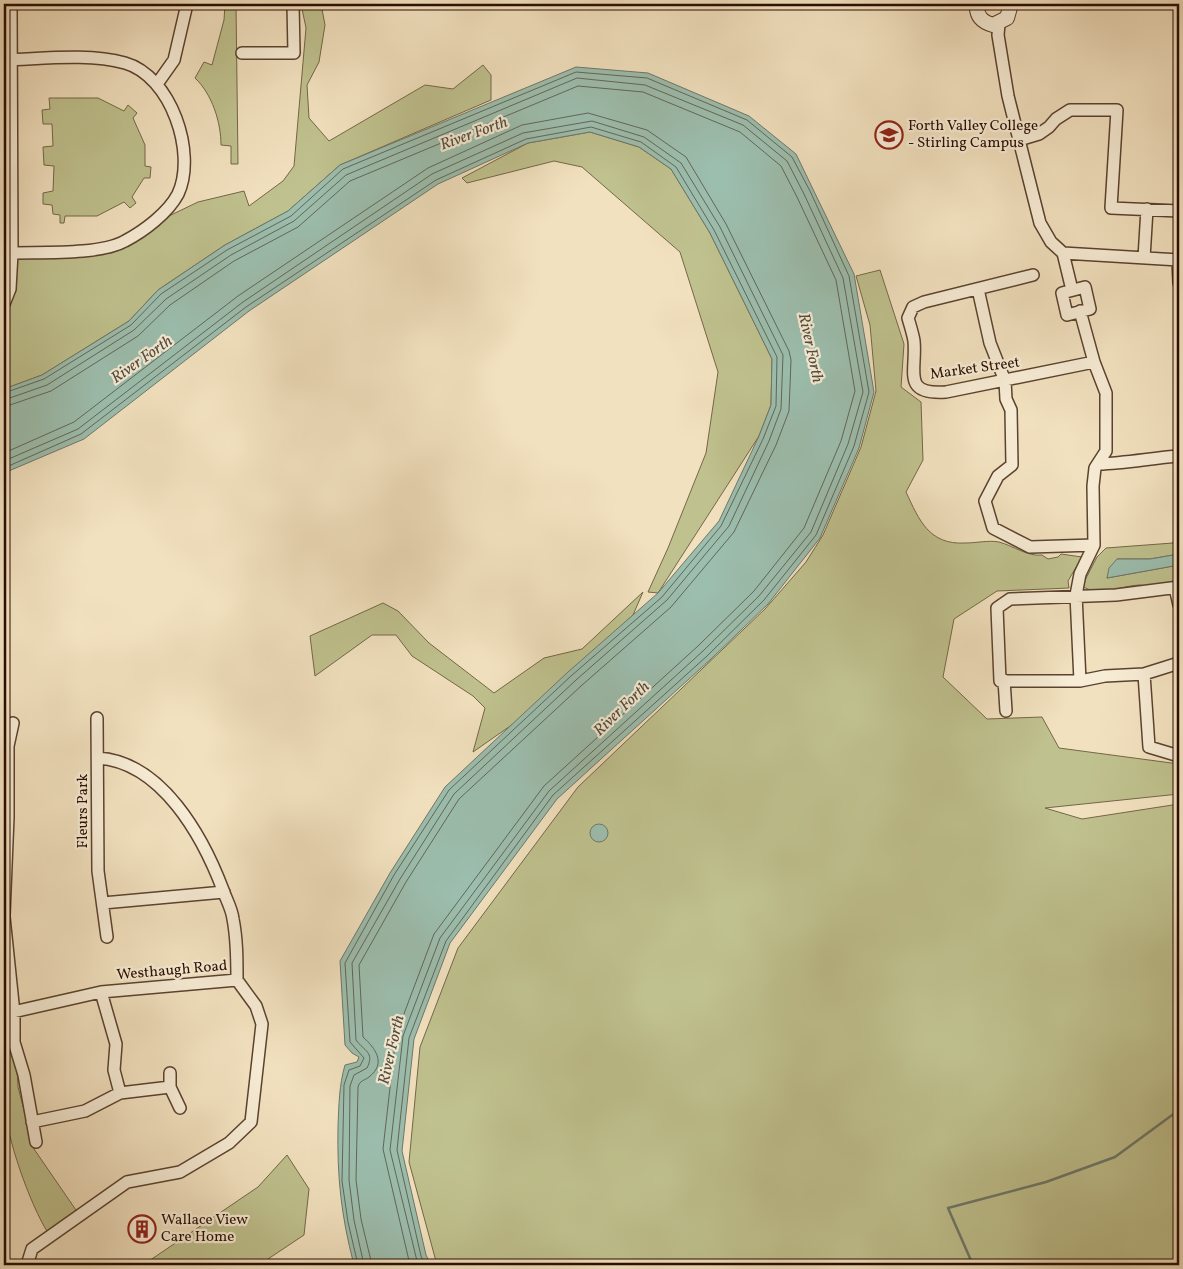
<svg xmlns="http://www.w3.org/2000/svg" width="1183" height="1269" viewBox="0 0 1183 1269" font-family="Vollkorn,serif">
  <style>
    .green { fill: #bfc18e; stroke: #746748 }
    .water { fill: #9cbeae; stroke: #6e7769 }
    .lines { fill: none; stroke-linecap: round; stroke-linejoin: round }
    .shore { stroke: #626658; stroke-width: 1 }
    .stream { stroke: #6e7769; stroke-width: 2.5 }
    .minor-casing { stroke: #5b4230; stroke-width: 14 }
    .tertiary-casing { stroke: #5b4230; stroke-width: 16 }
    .minor { stroke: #f7ecd5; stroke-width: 11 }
    .tertiary { stroke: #f7ecd5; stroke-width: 14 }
    .labels { text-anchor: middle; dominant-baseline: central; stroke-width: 4.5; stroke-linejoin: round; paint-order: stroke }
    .poi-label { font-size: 15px; fill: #290d01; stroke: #f7ecd5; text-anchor: start }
    .street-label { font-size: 15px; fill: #290d01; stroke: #f7ecd5 }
    .water-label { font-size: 16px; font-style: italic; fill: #514b3e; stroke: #f7ecd5 }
  </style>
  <rect width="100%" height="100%" fill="#f2e1bf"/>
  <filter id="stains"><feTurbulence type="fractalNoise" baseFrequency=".004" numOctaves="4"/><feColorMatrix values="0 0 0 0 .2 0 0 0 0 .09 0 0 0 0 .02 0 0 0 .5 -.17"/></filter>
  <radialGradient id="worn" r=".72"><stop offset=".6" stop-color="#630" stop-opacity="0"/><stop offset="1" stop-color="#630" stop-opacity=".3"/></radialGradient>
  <path class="green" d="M225 4H236L238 164H231V146L221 145C221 122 212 94 195 78L204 62 212 65 224 20Z
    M301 4H321L325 25 319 62 307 85 309 118 329 141 425 85 453 89 483 65 491 75V100L340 165 288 211 225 245 158 290 129 321 42 375 4 389V310L11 298 17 259 112 253 135 242 171 215 198 202 244 191 249 206 283 181 294 166 306 28Z
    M49 98H98L124 111 128 105 137 113 133 118 145 145V166L151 167 150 178H144L132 197 136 203 130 208 124 202 97 216H65L64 223H60V215L53 214 52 205 43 204V193L53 191 54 166 44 165 43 147 53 146 52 124H43L42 110 50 109Z
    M590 132 639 147 671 169 710 233 772 359 771 405 759 436 658 593 648 592 668 548 706 453 718 372 680 252 582 167 554 161 467 183 462 178 528 143Z
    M880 270 904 344 901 387 921 402 923 460 906 492C919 520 929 545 965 543 977 543 988 540 999 542 1014 546 1028 557 1042 555L1048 559 1058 557 1061 554 1082 557 1068 581 1069 588 997 591 954 619 943 677 987 719 1042 717 1059 748 1179 764V794L1045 808 1082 819 1179 804V1265H437L409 1162 420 1047 458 948 578 787 765 609 806 562 823 535 861 447 876 391 870 325 856 276Z
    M1175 534H1179V554L1150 559H1117L1107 578 1179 565V580C1172 586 1155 589 1146 588 1140 587 1145 585 1139 585 1121 586 1098 597 1082 586L1097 557 1106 548 1173 543Z
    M643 592 633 615 536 708 473 752 485 708 473 696 412 656 396 635H372L315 676 310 636 383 603 398 611 429 643 494 693 544 658 582 649Z
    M11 1052 17 1068 18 1087 34 1149 78 1213 48 1233C29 1202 7 1139 4 1103 2 1086 4 1069 4 1053Z
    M287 1155 309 1189 304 1235 259 1265H143L258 1187Z"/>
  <path class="water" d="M576 67 648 73 749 116 796 154 854 274 874 392 859 448 820 538 768 604 711 659 557 799 450 943 414 1039 402 1151 426 1255 431 1265H354C341 1215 337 1177 338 1126 339 1104 339 1086 345 1065L357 1062 359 1057 352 1053 345 1045 340 961 390 873 445 787 568 672 658 593 719 521 759 436 771 405 772 359 710 233 671 169 639 147 590 132 528 143 438 184 249 311 84 439 4 473V389L42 375 129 321 158 290 225 245 288 211 340 165Z
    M1179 554V565L1107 578 1109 568 1117 559H1150Z
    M590 833a9 9 0 1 1 18 0a9 9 0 1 1-18 0Z"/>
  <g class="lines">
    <path class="shore" d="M4 393 44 379 131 325 161 294 227 250 291 216 343 169 576 72 647 78 747 120 792 157 810 191 849 276 869 392 854 446 816 535 764 600 707 656 553 795 446 941 409 1038 397 1150 421 1256 425 1265
      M4 400 47 385 134 330 166 299 231 255 294 221 346 175 577 78 645 85 743 125 787 161 804 194 843 278 863 392 848 444 811 532 759 596 703 651 549 791 440 938 403 1036 390 1150 418 1265
      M4 407 51 391 138 336 170 305 234 261 298 227 350 181 578 86 643 92 740 132 781 166 797 197 836 280 855 391 841 441 804 528 754 591 698 646 544 786 434 934 396 1035 383 1149 410 1265
      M4 453 74 422 238 296 428 168 522 125 588 113 647 130 686 157 726 224 789 351 791 360 789 411 776 445 734 532 671 607 581 686 459 799 406 882 359 965 363 1037C375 1048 387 1063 369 1077 364 1081 360 1080 358 1087L356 1180 361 1219 372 1265
      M4 461 78 429 243 302 432 174 523 133 592 121 644 137 681 163 720 227 783 355 781 409 769 441 729 526 667 600 576 680 454 794 400 879 352 963 356 1040C364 1051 375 1052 367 1068L354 1075 350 1086 349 1180 354 1220 364 1265
      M4 468 81 434 246 307 436 180 526 139 591 127 641 142 676 167 714 230 777 357 776 406 763 439 721 526 662 597 571 676 449 790 394 875 345 963 350 1042 364 1058 360 1066 349 1070 344 1085 342 1181 348 1222 358 1265"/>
    <path class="stream" d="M973 1265 948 1208 1046 1182 1115 1157 1179 1110"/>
    <g class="minor-casing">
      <path id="minor" d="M999 24 998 35 1008 96 1040 223 1051 242 1063 253 1179 260
        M242 53H294L293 4
        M4 60C43 59 87 53 125 63 171 76 197 153 178 194 168 213 144 231 125 241 100 255 42 252 12 253
        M157 84 174 60 187 4
        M1019 140 1039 134 1049 127 1056 119 1070 110H1117L1111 208 1179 211
        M1063 253 1072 290
        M1144 258 1147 209
        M1178 260 1179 283
        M1033 275 924 302 913 307 908 318C910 325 913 334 914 341 917 371 901 395 946 392L1094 362
        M1085 287 1090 309 1067 315 1062 293Z
        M978 289 990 343 1005 381 1006 399 1011 410 1012 465 998 476 985 501 993 528 1030 547 1094 545
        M4 304 10 289 12 253 11 4
        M1080 311 1094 362 1106 393V451L1095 468 1093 486 1094 545 1080 574 1076 595 1080 681
        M1099 464C1126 463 1152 458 1179 456
        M1179 587 1116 595 1010 599 997 608 1000 681H1080L1105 676 1144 674 1179 663
        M1175 588 1179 605
        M1144 674 1149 747 1179 756
        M1004 680 1006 711
        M97 718 98 871 107 937
        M98 758C162 762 203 837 223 890 226 899 232 909 233 919 237 939 237 959 237 980
        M103 903 224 892
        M4 915 8 817V746L13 723
        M4 917 14 1013V1042L24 1075 36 1142
        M101 992 116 1044 114 1070 120 1093
        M4 1014 101 992 237 980
        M170 1073V1087L180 1108
        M32 1122 85 1111 120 1093 170 1087
        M27 1265 32 1249 127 1182 180 1172 229 1143 251 1122 262 1024 256 1006 237 980"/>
    </g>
    <g class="tertiary-casing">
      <path id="tertiary" d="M977 4C976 16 982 22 993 25L1007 18 1011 4"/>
    </g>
    <use href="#minor" class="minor"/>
    <use href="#tertiary" class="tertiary"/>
  </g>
  <defs>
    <g id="university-ring" transform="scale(1.4375)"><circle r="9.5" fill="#f7ecd5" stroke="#8f2418" stroke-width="1.5"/><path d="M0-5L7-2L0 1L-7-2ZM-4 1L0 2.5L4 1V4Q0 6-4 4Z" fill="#8f2418"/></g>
    <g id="building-ring" transform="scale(1.4375)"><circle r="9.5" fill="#f7ecd5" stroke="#8f2418" stroke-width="1.5"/><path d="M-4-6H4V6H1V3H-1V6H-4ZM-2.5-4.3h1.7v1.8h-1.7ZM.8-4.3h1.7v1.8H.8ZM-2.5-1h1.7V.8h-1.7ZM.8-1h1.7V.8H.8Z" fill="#8f2418"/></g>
  </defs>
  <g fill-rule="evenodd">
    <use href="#university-ring" x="889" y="135"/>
    <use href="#building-ring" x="142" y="1229"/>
  </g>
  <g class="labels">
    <g class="poi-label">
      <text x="908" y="126">Forth Valley College<tspan x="908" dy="17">- Stirling Campus</tspan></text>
      <text x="161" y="1220">Wallace View<tspan x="161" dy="17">Care Home</tspan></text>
    </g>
    <g class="street-label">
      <text transform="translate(975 369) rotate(-8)">Market Street</text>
      <text transform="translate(83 811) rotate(-90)">Fleurs Park</text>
      <text transform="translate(172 971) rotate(-5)">Westhaugh Road</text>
    </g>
    <g class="water-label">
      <text transform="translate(474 134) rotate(-20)">River Forth</text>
      <text transform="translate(810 348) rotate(78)">River Forth</text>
      <text transform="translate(142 360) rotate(-35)">River Forth</text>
      <text transform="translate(622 709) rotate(-44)">River Forth</text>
      <text transform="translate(392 1050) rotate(-77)">River Forth</text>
    </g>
  </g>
  <rect width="1183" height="1269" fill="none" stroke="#f2e1bf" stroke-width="20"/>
  <rect x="5" y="5" width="1173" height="1259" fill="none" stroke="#290d01" stroke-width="2.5"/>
  <rect x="10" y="10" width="1163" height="1249" fill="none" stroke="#290d01"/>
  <rect width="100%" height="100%" filter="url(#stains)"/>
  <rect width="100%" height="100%" fill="url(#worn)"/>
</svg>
